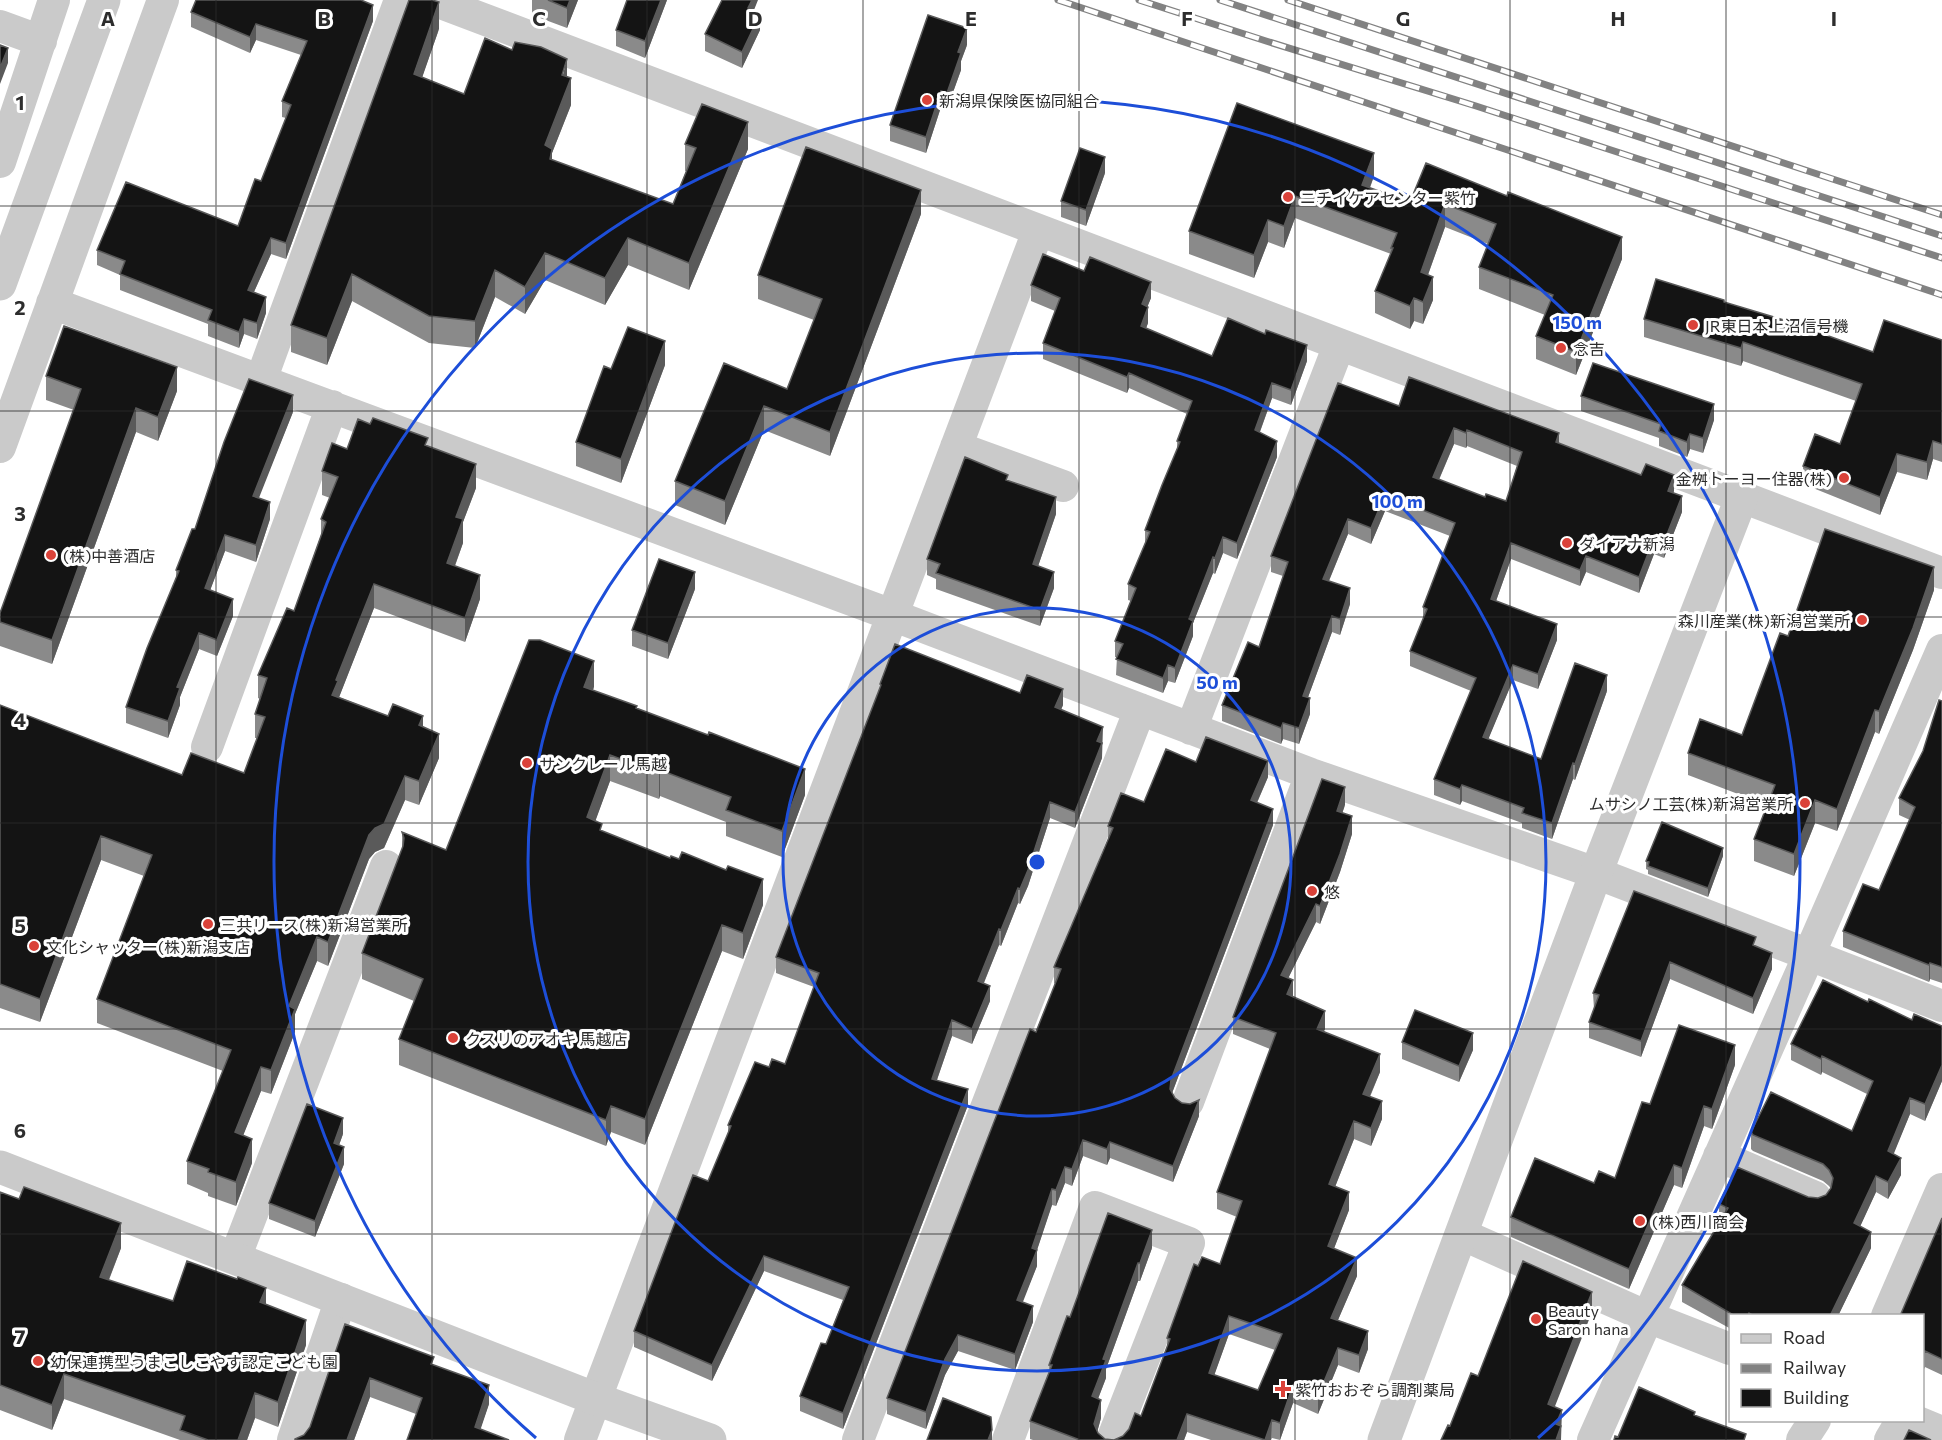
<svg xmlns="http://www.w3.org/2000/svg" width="1942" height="1440" viewBox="0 0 1942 1440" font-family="Commissioner,'Noto Sans JP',sans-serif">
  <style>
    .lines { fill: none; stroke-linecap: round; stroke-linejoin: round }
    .minor { stroke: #cacaca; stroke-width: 32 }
    .tertiary { stroke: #cacaca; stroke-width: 33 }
    .rail-casing { stroke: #828282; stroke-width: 7 }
    .rail { stroke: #fff; stroke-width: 4.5; stroke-dasharray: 14; stroke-linecap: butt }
    .wall { fill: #8a8a8a; fill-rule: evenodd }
    .shaded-wall { fill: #5a5a5a }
    .building { fill: #141414; stroke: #5a5a5a; stroke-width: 1.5; fill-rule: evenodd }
    .grid { fill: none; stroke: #2d2d2d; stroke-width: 1.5; stroke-opacity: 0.55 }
    .ring { fill: none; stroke: #1d4ed8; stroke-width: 3 }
    .poi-dot { fill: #da4239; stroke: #fff; stroke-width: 2 }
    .labels { text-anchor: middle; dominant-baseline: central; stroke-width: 6; stroke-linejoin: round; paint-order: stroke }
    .poi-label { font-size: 16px; fill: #2d2d2d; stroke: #fff; text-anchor: start }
    .grid-label { font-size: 20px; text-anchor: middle; font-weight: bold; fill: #2d2d2d; stroke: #fff; stroke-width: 6; stroke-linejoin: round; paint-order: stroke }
    .centre { fill: #1d4ed8; stroke: #fff; stroke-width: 3 }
    .ring-label { font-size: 18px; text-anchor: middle; font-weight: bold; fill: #1d4ed8; stroke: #fff; stroke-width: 6; stroke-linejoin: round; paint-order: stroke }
  </style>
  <rect width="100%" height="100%" fill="#fff"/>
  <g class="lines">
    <path class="minor" d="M433 0 1942 573
      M0 26 41 41
      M0 162 54 0
      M52 303 892 615 1311 774 1596 873 1942 1006
      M261 380 400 0
      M0 447 163 0
      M956 447 1063 486
      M1191 729 1339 345
      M207 747 332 406
      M1188 1102 1311 774
      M1719 1156 1815 1197
      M1461 1234 1648 1317 1730 1349
      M235 1258 386 866
      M1887 1316 1942 1189
      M1913 1420 1942 1432
      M293 1440 341 1299
      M580 1440 1038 231
      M858 1440 1140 709
      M1008 1440 1095 1207 1189 1243 1112 1440
      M1593 1440 1809 955 1942 650
      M1802 1440 1815 1420
      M1890 1440 1902 1420"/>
    <path class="tertiary" d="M0 284 104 0
      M0 1167 596 1399 710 1440
      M1384 1440 1596 873 1742 496"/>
    <g class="rail-casing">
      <path id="rail" d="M1058 0 1942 295
        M1139 0 1266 41 1476 106 1942 258
        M1220 0 1942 236
        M1288 0 1942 215"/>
    </g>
    <use href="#rail" class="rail"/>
  </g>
  <path class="wall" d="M532 0H578L567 28 532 15Z
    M667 0 645 58 616 46V30Z
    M754 11 760 30 742 68 705 51V34Z
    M191 12 373 21 286 259 271 254 254 292 266 313 257 339 244 334 239 348 208 336V324L120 290V275L97 265V250L238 226 261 181 286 118 282 117V101L301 55 256 40 250 53 191 27Z
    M439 29 422 77 464 94 567 76 571 105 552 153V160L673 204 686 171H685V144L748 149 689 290 628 265 605 305 545 280 525 314 495 297 475 348 429 343 352 301 327 365 291 352V325Z
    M967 45 961 61V70L947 109 941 107 926 153 890 141V125Z
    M1237 103 1374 176 1370 188 1410 202 1426 163 1622 259 1576 375 1536 359V336L1545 315 1479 289V267L1488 244 1445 227 1428 275 1433 300 1423 324 1414 321 1410 329 1375 313V291L1391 254 1295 218 1284 248 1268 242 1254 278 1189 254V231Z
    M1105 173 1086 226 1061 217V201Z
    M921 214 830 456 764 430 725 525 675 505V481L724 363 787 389 814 320 758 299V275Z
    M1031 285 1151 298 1147 307 1148 323 1146 328 1212 356 1307 361 1291 405 1272 398 1260 432 1277 457 1237 559 1223 553 1215 574 1213 573 1193 623V636L1175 683 1168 681 1163 693 1116 675 1117 657H1115V641L1131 601 1128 600V584L1145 543V530L1177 449V441L1187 414 1129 388 1127 393 1043 359V343L1055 311 1031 301Z
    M1724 302 1873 352 1924 334 1942 340V462L1933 459 1927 480 1897 472 1880 515 1803 484V466L1840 444 1856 401 1743 361 1741 366 1644 337V319Z
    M665 365 621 483 576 466V442L611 369Z
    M46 376 177 391 158 441 136 432 52 664 0 646V613L74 410 46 400Z
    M1581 396 1714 420 1703 453 1690 449 1687 457 1659 446V438L1581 411Z
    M1399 406 1559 443 1674 491 1673 493 1682 512 1664 558 1654 554 1639 593 1586 572 1580 586 1511 559 1496 601 1557 640 1538 689 1513 680 1488 739 1541 759 1607 691 1575 780 1573 779 1552 839 1522 828V823L1462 801 1460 805 1434 795V779L1471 691 1410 666V651L1423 619V607L1450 536 1385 511 1371 544 1348 534 1329 581 1350 604 1340 635 1332 632 1308 697 1310 714 1299 744 1283 739 1281 744 1222 721V705L1259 647 1283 576 1271 572V556ZM1454 444 1466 448 1467 446 1517 466 1506 501 1485 497 1439 480Z
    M293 412 258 498 270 519 256 562 225 551 210 590 233 616 217 656 199 649 180 697V705L168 738 126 723V707L176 578V570L195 529Z
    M428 446 476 488 463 522V543L455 566 480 599 465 642 374 608 339 697 388 716 423 727 439 758 419 805 405 800 384 848 375 852 369 859 328 966 317 961 295 1014V1032L271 1094 261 1091 243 1135 252 1163 236 1206 208 1196V1193L187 1184V1161L223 1071 97 1023V999L144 876 101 860 40 1022 0 1008V705L182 775 244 773 257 738H255V714L260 699 258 698V675L294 611 321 535V519L330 498 322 495V471L347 449Z
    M1008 481 1056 514 1038 566 1054 588 1040 626 936 589V579L927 575V559Z
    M695 589 668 659 632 646V630Z
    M1934 590 1913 650 1879 734 1875 732 1837 831 1815 823 1794 876 1754 861V839L1767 805 1688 775V753L1742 735 1788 636Z
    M880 684 1020 693 1063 705 1061 710 1103 743 1102 745V758L1075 828 1050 818 1028 886 1020 904 1018 903 1001 946 999 945 984 983 990 1001 972 1044 952 1036 937 1080 968 1105 843 1429 800 1411V1396L826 1344 843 1300 764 1271 712 1381 634 1347V1331L708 1181 728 1134V1125L769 1067 785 1064 814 987 776 973V957L880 688Z
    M594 687 593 690 637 708 805 795 782 857 726 836V822L660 796 659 799 610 781 595 821 602 831 763 905 743 959 722 951 645 1145 611 1132 606 1146 399 1065V1039L414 1001 362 979V953L402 849V832L446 850Z
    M1942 701V983L1930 979 1929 982 1843 947V931L1879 890 1910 820 1899 815V798L1923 751Z
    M1196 762 1268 777 1257 803 1273 825 1172 1093 1175 1098 1199 1116 1173 1182 1110 1158 1107 1165 1083 1156 1072 1186 1065 1183 1056 1206 1052 1205 1037 1250V1266L1022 1302 1033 1322 1015 1370 958 1351 945 1375 926 1429 887 1414V1398L1055 984 1054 983V967L1108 841V826L1144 802Z
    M1345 805 1342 813 1352 834 1340 872 1320 924 1316 922 1288 978 1293 997 1325 1029 1324 1031 1380 1072 1370 1097 1382 1119 1371 1146 1354 1139 1335 1187 1349 1210 1334 1248 1357 1276 1338 1320 1368 1349 1359 1373 1338 1365 1318 1414 1293 1403 1280 1440 1272 1438 1271 1440H1211L1187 1432 1184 1440H1033L1030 1439V1421L1049 1373V1365L1070 1317 1152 1248 1140 1281H1138L1106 1369V1378L1098 1399 1101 1418 1097 1432 1105 1439 1114 1440 1123 1436 1141 1416 1167 1348V1338L1198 1266 1220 1264 1237 1217 1217 1209V1192L1270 1049 1233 1034V1017ZM1229 1334 1275 1350 1258 1390 1214 1375Z
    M1723 856 1708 897 1648 874V870L1646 869V861Z
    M1634 891 1756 946 1772 969 1753 1014 1670 979 1641 1057 1589 1038V1022L1594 1009 1593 993Z
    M1868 1002 1912 1020 1942 1026V1081L1925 1121 1910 1114 1893 1154 1901 1175 1888 1199 1876 1192 1860 1226 1871 1248 1838 1316H1731V1329L1682 1302V1285L1720 1221 1719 1220V1204L1808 1197 1818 1198 1826 1195 1831 1189 1829 1186 1823 1181 1753 1151 1751 1149V1132L1852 1131 1867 1094 1822 1072 1821 1075 1791 1060V1044Z
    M1402 1042 1473 1050 1459 1082 1402 1059Z
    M1735 1065 1712 1129 1704 1126 1682 1188 1674 1185 1629 1289 1511 1237V1217L1594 1183 1615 1178 1650 1104Z
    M343 1134 339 1145 344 1164 315 1237 269 1219V1203Z
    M0 1192 121 1248 109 1280 173 1301 266 1304 306 1345 278 1427 255 1418 247 1440H180L64 1399 52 1430 0 1410Z
    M1942 1218V1375L1925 1367 1923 1370V1316Z
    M345 1324 434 1365 489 1404 480 1429 416 1414 370 1397 354 1440H295L304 1435 310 1427Z"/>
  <path class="shaded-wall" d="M570 0H578L567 28V8Z
    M661 0H667L645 58V41Z
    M752 0H758L748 25V8Z
    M439 2V29L414 101V74Z
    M373 5V21L286 259V243Z
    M760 14V30L742 68V52Z
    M256 24V40L250 53V37Z
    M967 28V45L961 61V70L947 109V93L958 52Z
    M8 48V63L0 84V68Z
    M567 59V86L571 78V105L552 153V176L545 145Z
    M941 91V107L926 153V137Z
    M748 122V149L689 290V263Z
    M1374 153V176L1362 208V185Z
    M1105 157V173L1086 226V210Z
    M921 190V214L830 456V432Z
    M1295 196V218L1284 248V226Z
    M1445 204V227L1421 294V272Z
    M1268 220V242L1254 278V255Z
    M1622 237V259L1576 375V352Z
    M271 238V254L248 305V290Z
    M628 238V265L605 305V278Z
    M545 253V280L525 314V287Z
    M495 270V297L475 348V321Z
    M352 274V301L327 365V338Z
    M1433 277V300L1423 324V302Z
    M1151 282V298L1142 320V304Z
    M266 297V313L257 339V323Z
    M1414 298V321L1410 329V306Z
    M1148 307V323L1141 342V326Z
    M244 319V334L239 348V332Z
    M665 341V365L621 483V459Z
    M1743 342V361L1741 366V348Z
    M1307 345V361L1291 405V390Z
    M177 367V391L158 441V417Z
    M1129 373V388L1127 393V377Z
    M1272 383V398L1255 445V430Z
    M293 395V412L253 513V496Z
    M1714 404V420L1703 453V438Z
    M764 406V430L725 525V501Z
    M136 408V432L52 664V640Z
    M1454 428V444L1433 493V477Z
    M1467 430V446L1466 448V433Z
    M1559 433V448L1556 442Z
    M1690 434V449L1687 457V442Z
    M1277 441V457L1237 559V543Z
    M1933 441V459L1927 480V462Z
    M1897 454V472L1880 515V497Z
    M476 464V488L463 522V543L447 587V563L456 517Z
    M1674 475V491L1668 507V491Z
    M1385 495V511L1371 544V528Z
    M1682 496V512L1664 558V542Z
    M1056 497V514L1033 581V564Z
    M270 502V519L256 562V545Z
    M1348 519V534L1323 595V579Z
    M225 535V551L205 604V588Z
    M1223 537V553L1215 574V558Z
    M1654 538V554L1639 593V577Z
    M1511 543V559L1491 615V599Z
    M1586 556V572L1580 586V570Z
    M1213 557V573L1193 623V636L1175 683V668L1189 619Z
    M1934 567V590L1913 650 1879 734V711Z
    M695 572V589L668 659V643Z
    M1054 572V588L1040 626V610Z
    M480 575V599L465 642V618Z
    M374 584V608L338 700 332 695 336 680Z
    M1350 588V604L1340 635V619Z
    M233 599V616L217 656V640Z
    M1332 616V632L1303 711V696Z
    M1557 624V640L1538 689V674Z
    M199 633V649L180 697V705L168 738V721L177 687Z
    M594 661V687L584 713V687Z
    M1168 665V681L1163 693V678Z
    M1513 665V680L1483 752V737Z
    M1607 675V691L1575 780V764Z
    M1063 689V705L1055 723V707Z
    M1310 698V714L1299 744V728Z
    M1875 710V732L1837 831V809Z
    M423 716V740L419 725Z
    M1283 723V739L1281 744V728Z
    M1103 727 1102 758 1075 828V812L1097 741Z
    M439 734V758L419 805V781Z
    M610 755V781L587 844V817Z
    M1268 761V777L1251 816V800Z
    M1573 763V779L1552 839V823Z
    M805 769V795L782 857V831Z
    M660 770V796L659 799V773Z
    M405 776V800L384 848 375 852 369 859 328 966V942L369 835Z
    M1462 785V801L1460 805V789Z
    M1345 787V805L1337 829V811Z
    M1815 800V823L1794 876V854Z
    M1050 802V818L1028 886 1020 904V889Z
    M1273 809V825L1171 1096 1170 1106 1171 1080Z
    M1352 816V834L1340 872 1320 924V906Z
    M101 836V860L40 1022V999Z
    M1723 848V856L1708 897V888Z
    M763 879V905L743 959V933Z
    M1018 888V903L1001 946V930Z
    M1316 904V922L1281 993V975Z
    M722 925V951L645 1145V1119Z
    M999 929V945L978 997V981Z
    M317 937V961L295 1014V1032L271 1094V1070L289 1006Z
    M1772 953V969L1753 1014V998Z
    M1670 962V979L1641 1057V1041Z
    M1930 963V979L1929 982V965Z
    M1293 980V998L1287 994Z
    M990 986V1001L972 1044V1029Z
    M1325 1011V1029L1317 1046V1029Z
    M952 1020V1036L932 1094V1079Z
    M1473 1033V1050L1459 1082V1066Z
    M1735 1045V1065L1712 1129V1109Z
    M1380 1054V1072L1363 1112V1094Z
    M1822 1056V1072L1821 1075V1059Z
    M1942 1065V1081L1925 1121V1104Z
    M261 1067V1091L235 1156V1132Z
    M968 1089V1105L843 1429V1413Z
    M1910 1098V1114L1888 1168V1151Z
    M1199 1100V1116L1173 1182V1166Z
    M1382 1101V1119L1371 1146V1128Z
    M611 1106V1132L606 1146V1120Z
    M1704 1106V1126L1682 1188V1168Z
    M343 1118V1134L334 1159V1143Z
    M1354 1121V1139L1329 1202V1184Z
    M252 1139V1163L236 1206V1182Z
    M1083 1140V1156L1072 1186V1169Z
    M1110 1142V1158L1107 1165V1149Z
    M344 1147V1164L315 1237V1221Z
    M1901 1158V1175L1888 1199V1182Z
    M1674 1165V1185L1629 1289V1269Z
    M1065 1167V1183L1056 1206V1190Z
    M1876 1176V1192L1854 1240V1223Z
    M1052 1189V1205L1037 1250V1266L1017 1317V1300L1032 1248Z
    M1349 1192V1210L1328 1264V1246Z
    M121 1223V1248L100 1302V1277Z
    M1152 1230V1248L1140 1281V1263Z
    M1871 1232V1248L1838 1316H1831V1314Z
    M764 1256V1271L712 1381V1365Z
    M1357 1258V1276L1331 1336V1318Z
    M1138 1263V1281L1106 1369V1378L1092 1414V1396L1103 1359Z
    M266 1288V1313L260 1302Z
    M1592 1292V1312L1548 1424V1404Z
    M1033 1306V1322L1015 1370V1354Z
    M1229 1316V1334L1209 1390V1373Z
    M306 1320V1345L278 1427V1402Z
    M1368 1331V1349L1359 1373V1355Z
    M958 1335V1351L945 1375 926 1429V1412L945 1359Z
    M1338 1348V1365L1318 1414V1396Z
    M1925 1351V1367L1923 1371V1355Z
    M64 1374V1399L52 1430V1405Z
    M370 1378V1397L354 1440H347Z
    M489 1385V1404L477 1440 475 1427Z
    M1293 1385V1403L1280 1440V1423Z
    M255 1393V1418L247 1440H238Z
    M1101 1400V1418L1095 1440 1094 1424Z
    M1562 1410 1561 1440H1556V1424Z
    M1187 1414V1432L1184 1440H1177Z
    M1272 1420 1271 1440H1265Z
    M992 1430V1440H988Z"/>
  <path class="building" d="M196 0H361L373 5 286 243 271 238 248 290 266 297 257 323 244 319 239 332 208 320 212 310 120 274 125 261 97 250 126 182 238 226 255 179 261 181 291 105 282 101 307 41 256 24 250 37 191 12Z
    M409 0H432L439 2 414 74 464 94 485 38 512 50 515 42 541 47 567 59 562 75 571 78 545 145 552 149 550 159 673 204 696 148 685 144 702 104 748 122 689 263 628 238 605 278 545 253 525 287 495 270 475 321 429 316 352 274 327 338 291 325Z
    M548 0H570L567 8Z
    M627 0H661L645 41 616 30Z
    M722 0H752L748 8 760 14 742 52 705 34Z
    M928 15 967 28 958 52 961 53 947 93 941 91 926 137 890 125Z
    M0 45 8 48 0 68Z
    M1237 103 1374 153 1362 185 1410 202 1426 163 1507 196 1508 192 1622 237 1576 352 1536 336 1553 295 1479 267 1496 224 1445 204 1421 272 1433 277 1423 302 1414 298 1410 306 1375 291 1393 248H1391L1397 233 1295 196 1284 226 1268 220 1254 255 1189 231Z
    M806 147 921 190 830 432 764 406 725 501 675 481 724 363 787 389 822 299 758 275Z
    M1080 148 1105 157 1086 210 1061 201Z
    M1043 254 1084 271 1090 257 1151 282 1142 304 1148 307 1141 326 1212 356 1228 318 1265 334 1266 330 1307 345 1291 390 1272 383 1255 430 1277 441 1237 543 1223 537 1215 558 1213 557 1189 619 1193 621 1175 668 1168 665 1163 678 1116 659 1123 644 1115 641 1136 588 1128 584 1150 532 1145 530 1162 485 1180 442 1177 441 1192 401 1129 373 1127 377 1043 343 1060 298 1031 285Z
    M1656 279 1724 300V302L1787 321 1873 352 1884 320 1924 334 1942 340V444L1933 441 1927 462 1897 454 1880 497 1803 466 1815 434 1840 444 1862 384 1743 342 1741 348 1644 319Z
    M64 326 177 367 158 417 136 408 52 640 0 622V613L81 389 46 376Z
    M628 327 665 341 621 459 576 442 604 366 611 369Z
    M1593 363 1714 404 1703 438 1690 434 1687 442 1659 431 1661 424 1581 396Z
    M1409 377 1559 433 1556 442 1641 475 1646 464 1674 475 1668 491 1682 496 1664 542 1654 538 1639 577 1586 556 1580 570 1511 543 1491 599 1557 624 1538 674 1513 665 1483 737 1541 759 1575 663 1607 675 1575 764 1573 763 1552 823 1522 813 1524 808 1462 785 1460 789 1434 779 1476 678 1410 651 1427 609 1423 607 1455 523 1385 495 1371 528 1348 519 1323 579 1350 588 1340 619 1332 616 1303 696 1310 698 1299 728 1283 723 1281 728 1222 705 1248 642 1259 647 1288 562 1271 556 1338 383 1399 406ZM1454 428 1466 433 1467 430 1522 452 1506 501 1486 494 1485 497 1433 477Z
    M249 379 293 395 253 496 270 502 256 545 225 535 205 588 233 599 217 640 199 633 177 687 180 688 168 721 126 707 147 648 179 571 176 570 192 529H195L224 442Z
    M373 418 428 438 425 445 476 464 456 517 463 519 447 563 480 575 465 618 374 584 336 680 338 681 332 695 388 716 393 704 423 716 419 725 439 734 419 781 405 776 384 824 375 828 369 835 328 942 317 937 289 1006 295 1009 271 1070 261 1067 235 1132 252 1139 236 1182 208 1172 209 1169 187 1161 231 1050 97 999 152 855 101 836 40 999 0 984V705L182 775 191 753 244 773 265 717 255 714 267 678 258 675 287 608 294 611 326 522 321 519 338 477 322 471 332 443 347 449 358 419 370 424Z
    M965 457 1008 475 1006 480 1056 497 1033 564 1054 572 1040 610 936 573 940 564 927 559Z
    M1825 529 1934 567 1913 628 1879 711 1875 710 1837 809 1815 800 1794 854 1754 839 1775 785 1688 753 1700 719 1742 735 1780 633 1788 636Z
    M659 559 695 572 668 643 632 630Z
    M529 640H540L594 661 584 687 637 706 636 708 708 735 709 732 805 769 782 831 726 810 731 797 660 770 659 773 610 755 587 817 602 824 600 830 670 858 671 856 679 859 682 852 726 870 728 866 763 879 743 933 722 925 645 1119 611 1106 606 1120 399 1039 423 979 362 953 403 846 404 838 402 832 446 850Z
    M895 644 1020 693 1027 675 1063 689 1055 707 1103 727 1097 741 1102 743 1075 812 1050 802 1028 870 1020 889 1018 888 1001 930 999 929 978 981 990 986 972 1029 952 1020 932 1079 968 1089 843 1413 800 1396 821 1343 826 1344 849 1287 764 1256 712 1365 634 1331 693 1175 708 1181 731 1126 728 1125 755 1062 769 1067 772 1059 785 1064 819 973 776 957 881 685 880 684Z
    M1939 700 1942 701V967L1930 963 1929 965 1843 931 1863 884 1879 890 1915 807 1899 798 1923 751Z
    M1206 737 1268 761 1251 800 1273 809 1171 1080 1170 1089 1175 1098 1182 1103 1190 1104 1199 1100 1173 1166 1110 1142 1107 1149 1083 1140 1072 1169 1065 1167 1056 1190 1052 1189 1032 1248 1037 1250 1017 1300 1033 1306 1015 1354 958 1335 945 1359 926 1412 887 1398 1030 1029 1036 1032 1061 969 1054 967 1113 828 1108 826 1121 793 1144 802 1166 749 1196 762Z
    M1322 779 1345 787 1337 811 1352 816 1340 854 1320 906 1316 904 1281 975 1293 980 1287 994 1325 1011 1317 1029 1380 1054 1363 1094 1382 1101 1371 1128 1354 1121 1329 1184 1349 1192 1328 1246 1357 1258 1331 1318 1368 1331 1359 1355 1338 1348 1318 1396 1293 1385 1280 1423 1272 1420 1265 1440 1187 1414 1177 1440H1080L1030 1421 1052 1365H1049L1067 1316 1070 1317 1108 1213 1152 1230 1140 1263H1138L1103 1359 1106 1360 1092 1396 1101 1400 1094 1424 1098 1433 1105 1439 1114 1440 1123 1436 1129 1429 1135 1413 1141 1416 1170 1339 1167 1338 1194 1264 1198 1266 1202 1257 1220 1264 1242 1201 1217 1192 1276 1033 1233 1017ZM1229 1316 1282 1334 1258 1390 1209 1373Z
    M1662 822 1723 848 1708 888 1648 866 1649 862 1646 861Z
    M1634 891 1756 937 1753 945 1772 953 1753 998 1670 962 1641 1041 1589 1022 1599 995 1593 993Z
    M1823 980 1868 1002 1869 999 1912 1020 1914 1014 1942 1026V1065L1925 1104 1910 1098 1888 1151 1901 1158 1888 1182 1876 1176 1854 1223 1871 1232 1831 1314 1835 1316H1754L1749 1313 1748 1316H1735L1682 1285 1728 1208 1719 1204 1737 1167 1808 1197 1818 1198 1826 1195 1831 1188 1833 1178 1829 1170 1823 1164 1753 1135 1751 1132 1771 1092 1852 1131 1873 1081 1822 1056 1821 1059 1791 1044Z
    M1415 1010 1473 1033 1459 1066 1402 1042Z
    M1679 1025 1735 1045 1712 1109 1704 1106 1682 1168 1674 1165 1629 1269 1511 1217 1535 1158 1594 1183 1599 1171 1615 1178 1642 1102 1650 1104Z
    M307 1104 343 1118 334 1143 344 1147 315 1221 269 1203Z
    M24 1187 121 1223 100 1277 173 1301 187 1261 237 1279 238 1277 266 1288 260 1302 306 1320 278 1402 255 1393 238 1440H208L180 1430 185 1416 64 1374 52 1405 0 1385V1192L19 1199Z
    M1942 1218V1359L1925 1351 1923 1355V1316H1900Z
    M1523 1261 1592 1292 1548 1404 1562 1410 1556 1424 1561 1426 1556 1440H1441L1448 1425 1450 1426 1471 1373 1478 1376Z
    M345 1324 434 1357 431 1364 489 1385 475 1427 509 1440H407L422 1398 370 1378 347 1440H295V1439L304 1435 310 1427Z
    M1639 1387 1695 1412 1694 1415 1746 1434 1744 1440H1614L1615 1436 1618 1437Z
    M943 1398 991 1417 992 1430 988 1440H927Z
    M1909 1430 1931 1440H1904Z"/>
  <path class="grid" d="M216 0V1440M432 0V1440M647 0V1440M863 0V1440M1079 0V1440M1295 0V1440M1510 0V1440M1726 0V1440M0 206H1942M0 411H1942M0 617H1942M0 823H1942M0 1029H1942M0 1234H1942"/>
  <g class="ring">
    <circle cx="1037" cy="862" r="254"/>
    <circle cx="1037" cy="862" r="509"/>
    <path d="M536 1438A763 763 0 1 1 1538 1438"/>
  </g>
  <g class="poi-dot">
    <circle cx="927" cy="100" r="6"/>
    <circle cx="1288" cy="197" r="6"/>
    <circle cx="1693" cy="325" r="6"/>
    <circle cx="1561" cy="348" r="6"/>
    <circle cx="1844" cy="478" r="6"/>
    <circle cx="1567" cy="543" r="6"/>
    <circle cx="51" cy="555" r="6"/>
    <circle cx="1862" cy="620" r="6"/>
    <circle cx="527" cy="763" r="6"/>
    <circle cx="1805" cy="803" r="6"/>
    <circle cx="1312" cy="891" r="6"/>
    <circle cx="208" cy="924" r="6"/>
    <circle cx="34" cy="946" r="6"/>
    <circle cx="453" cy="1038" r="6"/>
    <circle cx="1640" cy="1221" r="6"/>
    <circle cx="1536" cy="1319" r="6"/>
    <circle cx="38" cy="1361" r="6"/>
    <path d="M1280 1380h6v6h6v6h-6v6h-6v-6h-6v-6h6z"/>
  </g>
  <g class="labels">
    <g class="poi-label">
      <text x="939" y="100">新潟県保険医協同組合</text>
      <text x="1300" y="197">ニチイケアセンター紫竹</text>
      <text x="1705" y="325">JR東日本上沼信号機</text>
      <text x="1573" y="348">念吉</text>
      <text x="1832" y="478" text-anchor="end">金桝トーヨー住器(株)</text>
      <text x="1579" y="543">ダイアナ新潟</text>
      <text x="63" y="555">(株)中善酒店</text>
      <text x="1850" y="620" text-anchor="end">森川産業(株)新潟営業所</text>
      <text x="539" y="763">サンクレール馬越</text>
      <text x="1793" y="803" text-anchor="end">ムサシノ工芸(株)新潟営業所</text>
      <text x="1324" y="891">悠</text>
      <text x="220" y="924">三共リース(株)新潟営業所</text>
      <text x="46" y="946">文化シャッター(株)新潟支店</text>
      <text x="465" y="1038">クスリのアオキ 馬越店</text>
      <text x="1652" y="1221">(株)西川商会</text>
      <text x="1548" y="1310">Beauty<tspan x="1548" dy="18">Saron hana</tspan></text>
      <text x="50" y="1361">幼保連携型うまこしこやす認定こども園</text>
      <text x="1295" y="1389">紫竹おおぞら調剤薬局</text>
    </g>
  </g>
  <g class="grid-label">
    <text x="108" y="26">A</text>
    <text x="324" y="26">B</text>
    <text x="539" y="26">C</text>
    <text x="755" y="26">D</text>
    <text x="971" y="26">E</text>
    <text x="1187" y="26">F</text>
    <text x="1403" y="26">G</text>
    <text x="1618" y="26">H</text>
    <text x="1834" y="26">I</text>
    <text x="20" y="110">1</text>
    <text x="20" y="315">2</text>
    <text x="20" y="521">3</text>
    <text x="20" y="727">4</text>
    <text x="20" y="933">5</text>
    <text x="20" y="1138">6</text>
    <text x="20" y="1344">7</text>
  </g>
  <circle cx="1037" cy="862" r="9" class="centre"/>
  <g class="ring-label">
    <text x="1577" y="329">150 m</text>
    <text x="1397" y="508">100 m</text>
    <text x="1217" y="689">50 m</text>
  </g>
  <rect x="1729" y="1314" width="195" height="108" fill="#ffffff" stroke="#ababab" stroke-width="1.5"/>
  <rect x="1741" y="1334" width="30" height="9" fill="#cacaca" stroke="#ababab" stroke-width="1.5"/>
  <text x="1783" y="1344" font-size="18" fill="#2d2d2d">Road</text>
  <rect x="1741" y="1364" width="30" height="9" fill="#828282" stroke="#ababab" stroke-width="1.5"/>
  <text x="1783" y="1374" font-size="18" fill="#2d2d2d">Railway</text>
  <rect x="1741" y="1389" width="30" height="18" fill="#141414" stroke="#ababab" stroke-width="1.5"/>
  <text x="1783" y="1404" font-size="18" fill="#2d2d2d">Building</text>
</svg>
